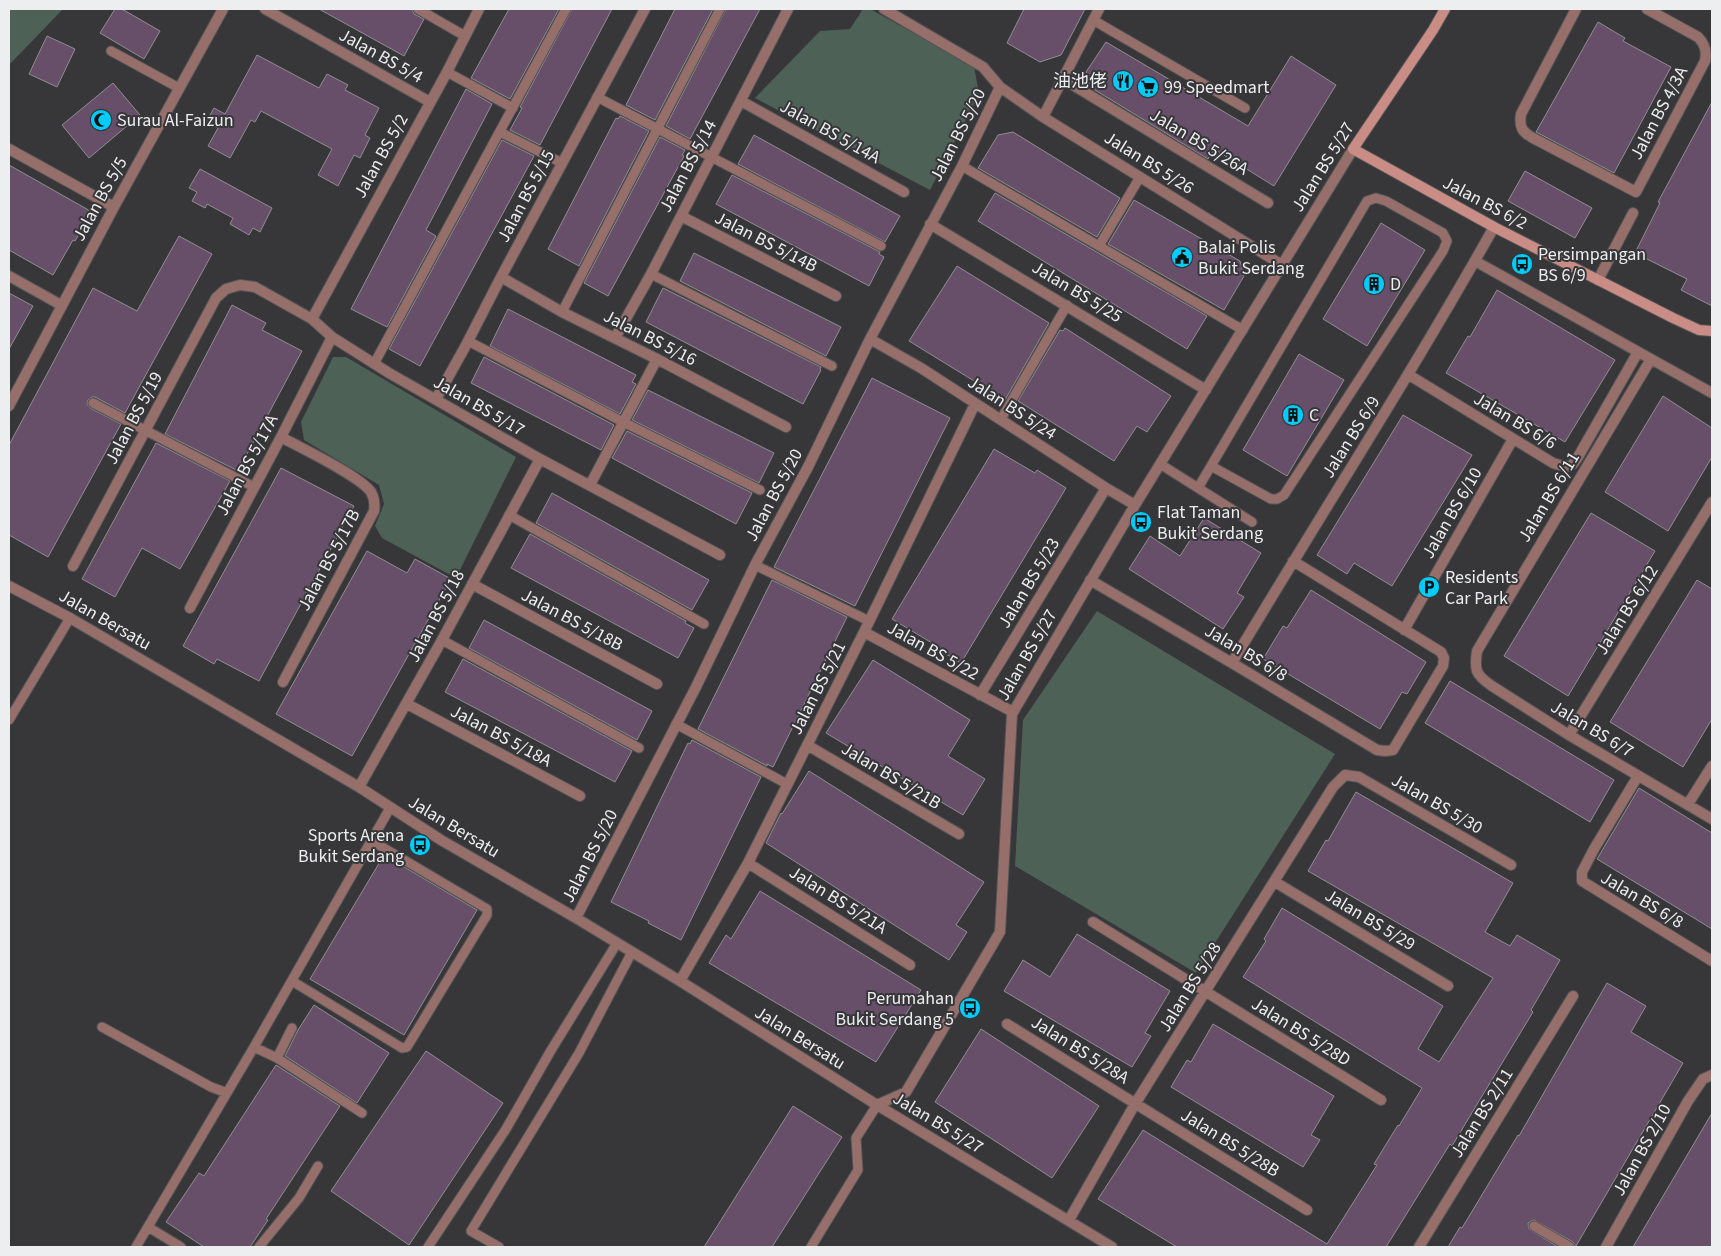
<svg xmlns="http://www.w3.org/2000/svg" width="1721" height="1256" viewBox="0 0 1721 1256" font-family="'Source Sans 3','Noto Sans SC',sans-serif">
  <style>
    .green { fill: #4e6156 }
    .building { fill: #674f69; stroke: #908e90 }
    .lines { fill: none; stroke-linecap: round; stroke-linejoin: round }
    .lane-casing { stroke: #545457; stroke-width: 11 }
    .street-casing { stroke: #545457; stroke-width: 12 }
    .secondary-casing { stroke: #545457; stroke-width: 12 }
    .lane { stroke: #966f6a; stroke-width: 9 }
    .street { stroke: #966f6a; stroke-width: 10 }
    .secondary { stroke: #ca8d86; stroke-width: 10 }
    .labels { text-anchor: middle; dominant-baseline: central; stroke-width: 4; stroke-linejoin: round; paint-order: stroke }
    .street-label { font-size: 18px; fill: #edeeef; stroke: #37373a }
    .poi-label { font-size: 18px; fill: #edeeef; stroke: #37373a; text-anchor: start }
  </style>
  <rect width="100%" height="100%" fill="#37373a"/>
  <path class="green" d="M9 9H63L9 65Z
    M863 9H870L974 66 979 94 930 190 755 98 820 31 850 29Z
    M333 357H346L516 457 456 578 382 538 375 526 384 504 379 485 304 440 301 422Z
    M1097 611 1335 754 1196 973 1015 866 1023 720Z"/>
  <path class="building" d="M115 9H122L160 31 144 59 100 33Z
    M319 9H412L414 14 424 19 404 56Z
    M509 9H559L510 99 471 78Z
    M572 9H612L540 145 510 130 522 108 520 107Z
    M675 9H713L655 120 626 105Z
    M726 9H760L690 139 666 126Z
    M1024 9H1085L1061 55 1040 62 1007 43Z
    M1598 22 1625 38 1623 41 1671 67 1614 173 1536 132Z
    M47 36 75 49 57 87 29 74Z
    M1106 42 1248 126 1291 56 1336 85 1274 186 1214 149 1208 159 1090 87 1086 72Z
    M257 55 319 88 327 74 348 85 345 90 379 108 365 135 370 138 360 158 354 155 338 186 318 175 332 149 261 111 255 122 251 120 230 158 208 146 218 128 206 122 214 108 225 114Z
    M113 83 140 115 89 158 62 125Z
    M466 89 492 104 426 230 436 236 387 327 351 309Z
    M1712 102V306L1681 290 1687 279 1635 253 1660 203 1658 202Z
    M620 116 649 131 579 266 548 249 616 118 618 119Z
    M1013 132 1120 198 1097 237 978 168 998 135Z
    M754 135 900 216 885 242 738 164Z
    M660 137 685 150 682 155 684 156 608 296 584 283Z
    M502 140 534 156 420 366 389 349Z
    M9 165 92 212 75 241 73 240 53 275 9 250Z
    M200 169 272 208 260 232 253 228 249 235 230 224 233 218 207 204 205 208 192 201 197 192 189 188Z
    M1525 171 1592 208 1575 238 1508 201Z
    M732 175 880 252 879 254 884 257 869 286 716 204Z
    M995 193 1207 316 1187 349 978 221Z
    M1134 200 1240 261 1244 276 1224 310 1108 244Z
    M1381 223 1425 250 1367 346 1323 319Z
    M179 236 212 254 125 413 95 397H92L88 400 87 404 90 408 121 424 48 557 9 535V445L93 288 137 311Z
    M694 253 841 327 826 356 680 281Z
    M957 266 1049 323 1005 400 909 341Z
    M663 288 821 367 820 369 821 370 803 404 646 322Z
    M1497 290 1615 360 1565 442 1446 373 1468 336 1470 337Z
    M9 293 33 306 9 349Z
    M232 305 266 323 262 330 302 351 238 471 165 434Z
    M508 309 636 375 632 382 636 384 620 414 490 346Z
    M1065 328 1171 396 1147 432 1137 426 1114 461 1018 401 1060 330 1063 331Z
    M1299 354 1344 380 1287 476 1243 450Z
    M484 357 614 425 601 450 471 383Z
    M872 378 950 418 855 606 774 567Z
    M648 390 774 453 759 483 632 420Z
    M1663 396 1712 428V457L1668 531 1605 492Z
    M1403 415 1472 455 1392 586 1354 563 1347 574 1317 555Z
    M627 431 752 493 736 524 612 458Z
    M156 443 230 481 180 569 142 548 115 597 82 579Z
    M994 449 1035 473 1037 470 1066 488 961 663 931 645 932 643 892 619Z
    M281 468 354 506 259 681 217 659 214 664 183 646Z
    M552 493 709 580 692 610 536 523Z
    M1591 513 1655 551 1568 696 1504 656Z
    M1204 518 1261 553 1237 593 1244 597 1223 629 1129 569 1150 536 1180 556Z
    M530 534 686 621 685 623 694 628 678 658 511 568Z
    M367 551 407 573 415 559 451 579 352 756 276 714Z
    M772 580 847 617 773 767 767 764V766L698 729Z
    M1697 580 1712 589V719L1683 767 1610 722Z
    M1311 590 1426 662 1407 694 1402 692 1380 729 1263 659 1283 626 1287 628Z
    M484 620 652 711 637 740 469 648Z
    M463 659 632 751 615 782 445 692Z
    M873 660 970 720 948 756 985 779 963 815 826 733Z
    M1450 681 1614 780 1590 822 1425 723Z
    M692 740 761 777 681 940 648 923 649 921 611 902 688 743 690 744Z
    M809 771 984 882 956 925 967 932 949 960 766 843 781 813 782 814Z
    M1639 788 1712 833V929L1597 859Z
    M1356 792 1513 883 1485 932 1510 946 1517 935 1560 960 1531 1010 1533 1012 1476 1106 1452 1146 1450 1144 1386 1247H1177L1098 1199 1143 1130 1327 1244 1377 1165 1374 1164 1398 1125 1399 1126 1422 1088 1243 977 1266 941 1264 939 1282 908 1443 1006 1418 1049 1439 1062 1493 978 1308 871 1326 840 1328 841Z
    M384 855 477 910 404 1035 310 979Z
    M760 891 921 990 876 1062 709 963 726 935 731 939Z
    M1077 934 1170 991 1145 1033 1151 1036 1132 1067 1004 991 1023 960 1050 977Z
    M1607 983 1646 1006 1631 1032 1683 1063 1576 1246 1573 1242 1534 1220 1528 1223 1529 1229 1558 1247H1448L1460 1227 1462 1228 1518 1135 1519 1136Z
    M314 1005 389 1053 357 1103 285 1056 298 1030Z
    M1213 1024 1334 1096 1311 1135 1320 1140 1303 1167 1171 1087 1187 1060 1191 1062Z
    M981 1029 1099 1106 1052 1178 935 1102Z
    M426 1051 503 1103 409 1245 331 1191Z
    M276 1065 340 1106 266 1219 268 1220 250 1247H204L166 1222 199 1173 204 1176Z
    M793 1106 842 1137 772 1247H704Z
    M1712 1113V1247H1633Z"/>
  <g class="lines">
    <g class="lane-casing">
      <path id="lane" d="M418 9 465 36
        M1093 20 1245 108
        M111 51 179 88
        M447 72 513 108
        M597 97 881 246
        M500 132 562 163
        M962 166 1243 330
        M1099 246 1140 177
        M651 274 832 366
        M562 312 720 9
        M468 341 623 422 760 490
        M374 364 566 9
        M93 403 254 487
        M1001 419 1067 305
        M1160 464 1252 522
        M1198 488 1367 201 1376 198 1386 201 1443 233 1447 241 1443 251 1284 495 1277 499H1271L1211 466
        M509 515 704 624
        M755 565 869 621
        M442 640 639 748
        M9 720 70 618
        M676 724 787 784
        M292 981 402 1048 407 1047 487 915V909L372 841
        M102 1027 211 1087 227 1093
        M254 1047 277 1058 362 1113
        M277 1058 292 1028
        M1534 1226 1570 1247
        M148 1227 181 1247
        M136 1247 254 1047 390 808
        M259 1247 299 1198 318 1166
        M428 1247 506 1129 550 1052 617 943
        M499 1247 471 1231 579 1053 632 952
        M811 1247 858 1170 856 1138 877 1105"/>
    </g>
    <g class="street-casing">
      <path id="street" d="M265 9 430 102
        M884 9 983 67 1000 87 1043 117 1282 265
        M1576 9 1521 114C1519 127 1522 132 1533 138L1636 192 1705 61C1707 51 1705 44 1698 37L1647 9
        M1063 79 1268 203
        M741 101 904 192
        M1043 117 1099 9
        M9 149 114 207
        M681 216 836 296
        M930 224 1206 390
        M1475 261 1712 393
        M9 276 61 305
        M501 277 562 312 657 359 786 427
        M1598 280 1633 213
        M312 319 447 72 479 9
        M615 338 651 274 788 9
        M870 339 921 368 1106 488 1135 505
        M1651 359 1477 651C1474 671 1476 675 1492 686L1569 735 1712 819
        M1409 375 1553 463 1566 467 1573 464 1578 457 1638 352
        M436 399 465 347 501 277 645 9
        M9 406 114 207 223 9
        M281 437C301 448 360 476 371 492 375 499 375 504 374 511L283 682
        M590 485 657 359
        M73 566 216 298 226 289 240 285 255 287 312 319 332 337 389 373 540 459 720 555
        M1090 580 1232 663 1377 750 1385 751 1393 750 1443 666 1444 658 1441 652 1293 561
        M472 584 657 684
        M9 586 70 618 359 787 441 840 576 918 680 981 877 1105 1112 1247
        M190 608 281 437 332 337
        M1404 630 1513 439
        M864 632 1013 712
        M1232 663C1319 517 1411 375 1494 227
        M980 695 1106 488
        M407 704 580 796
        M1569 735 1712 502
        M807 745 959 834
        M1638 776 1594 849 1582 872V881L1712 961
        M359 787 442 640 540 459
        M1688 804 1712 766
        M748 863 910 965
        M1275 882 1448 986
        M576 918 696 687 755 565 808 467 870 339 962 166 1000 87
        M1093 922 1381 1100
        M680 981 748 863 864 632 975 404
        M1007 1024 1307 1210
        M877 1105 906 1092 1000 932 1012 714 1135 505 1353 149
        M1069 1220 1135 1104 1333 787 1345 775 1359 777 1511 865
        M1419 1247 1573 996
        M1606 1247 1688 1101 1703 1079 1712 1075"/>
    </g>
    <g class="secondary-casing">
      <path id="secondary" d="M1445 9 1433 30 1353 149 1494 227 1673 318 1699 330 1712 331"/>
    </g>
    <use href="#lane" class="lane"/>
    <use href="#street" class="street"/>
    <use href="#secondary" class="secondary"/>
  </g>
  <defs>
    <g id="restaurant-disc" transform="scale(1.125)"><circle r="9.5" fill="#01cbf9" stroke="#37373a"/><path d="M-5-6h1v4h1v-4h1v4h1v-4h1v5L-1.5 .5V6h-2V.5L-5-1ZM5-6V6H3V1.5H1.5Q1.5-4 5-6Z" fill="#111"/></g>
    <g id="supermarket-disc" transform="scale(1.125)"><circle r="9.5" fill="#01cbf9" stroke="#37373a"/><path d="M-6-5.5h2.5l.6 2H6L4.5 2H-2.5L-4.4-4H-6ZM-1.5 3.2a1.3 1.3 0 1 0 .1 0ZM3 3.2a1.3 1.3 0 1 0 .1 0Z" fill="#111"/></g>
    <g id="mosque-disc" transform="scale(1.125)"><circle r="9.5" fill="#01cbf9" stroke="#37373a"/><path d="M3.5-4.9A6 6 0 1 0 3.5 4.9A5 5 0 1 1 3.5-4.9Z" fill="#111"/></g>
    <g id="civic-disc" transform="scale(1.125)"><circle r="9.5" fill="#01cbf9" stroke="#37373a"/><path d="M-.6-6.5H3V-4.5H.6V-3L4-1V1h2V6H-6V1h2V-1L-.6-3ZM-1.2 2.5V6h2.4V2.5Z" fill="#111"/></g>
    <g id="bus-disc" transform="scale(1.125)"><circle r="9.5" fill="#01cbf9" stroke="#37373a"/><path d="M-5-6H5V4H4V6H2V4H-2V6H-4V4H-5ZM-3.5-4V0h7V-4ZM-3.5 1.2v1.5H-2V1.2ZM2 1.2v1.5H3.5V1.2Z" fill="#111"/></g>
    <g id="building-disc" transform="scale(1.125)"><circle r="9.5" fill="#01cbf9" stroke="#37373a"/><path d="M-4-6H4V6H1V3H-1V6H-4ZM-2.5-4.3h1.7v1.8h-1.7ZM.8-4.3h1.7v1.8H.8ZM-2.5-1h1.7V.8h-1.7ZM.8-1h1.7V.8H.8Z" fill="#111"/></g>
    <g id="parking-disc" transform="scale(1.125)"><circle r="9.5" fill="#01cbf9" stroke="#37373a"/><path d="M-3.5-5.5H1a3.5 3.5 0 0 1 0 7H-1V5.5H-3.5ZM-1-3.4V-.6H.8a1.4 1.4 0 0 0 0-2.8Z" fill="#111"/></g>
  </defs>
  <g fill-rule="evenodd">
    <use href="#restaurant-disc" x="1123" y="81"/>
    <use href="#supermarket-disc" x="1148" y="87"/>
    <use href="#mosque-disc" x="101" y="120"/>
    <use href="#civic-disc" x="1182" y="257"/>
    <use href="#bus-disc" x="1522" y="264"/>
    <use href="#building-disc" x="1374" y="284"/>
    <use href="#building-disc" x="1293" y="415"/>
    <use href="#bus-disc" x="1141" y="522"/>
    <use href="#parking-disc" x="1429" y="587"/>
    <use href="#bus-disc" x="420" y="845"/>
    <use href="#bus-disc" x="970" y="1008"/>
  </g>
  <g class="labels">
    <g class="street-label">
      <text transform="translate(381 56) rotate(29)">Jalan BS 5/4</text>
      <text transform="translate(1659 113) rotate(-62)">Jalan BS 4/3A</text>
      <text transform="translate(830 132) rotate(29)">Jalan BS 5/14A</text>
      <text transform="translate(958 135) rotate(-63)">Jalan BS 5/20</text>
      <text transform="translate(1199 142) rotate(31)">Jalan BS 5/26A</text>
      <text transform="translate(381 156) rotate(-61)">Jalan BS 5/2</text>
      <text transform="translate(1149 163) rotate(32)">Jalan BS 5/26</text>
      <text transform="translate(688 166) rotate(-62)">Jalan BS 5/14</text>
      <text transform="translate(1323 167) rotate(-58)">Jalan BS 5/27</text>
      <text transform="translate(526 196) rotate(-62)">Jalan BS 5/15</text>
      <text transform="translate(100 199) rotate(-61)">Jalan BS 5/5</text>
      <text transform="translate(1485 203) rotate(28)">Jalan BS 6/2</text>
      <text transform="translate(766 242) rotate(27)">Jalan BS 5/14B</text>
      <text transform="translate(1077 292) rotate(31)">Jalan BS 5/25</text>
      <text transform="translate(650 338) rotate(27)">Jalan BS 5/16</text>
      <text transform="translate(479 406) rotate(30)">Jalan BS 5/17</text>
      <text transform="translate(1012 408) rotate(33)">Jalan BS 5/24</text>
      <text transform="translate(134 418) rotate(-62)">Jalan BS 5/19</text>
      <text transform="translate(1515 421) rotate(31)">Jalan BS 6/6</text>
      <text transform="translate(1351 437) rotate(-58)">Jalan BS 6/9</text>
      <text transform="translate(247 465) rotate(-62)">Jalan BS 5/17A</text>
      <text transform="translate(774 495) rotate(-62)">Jalan BS 5/20</text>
      <text transform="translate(1549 497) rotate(-59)">Jalan BS 6/11</text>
      <text transform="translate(1452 513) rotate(-60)">Jalan BS 6/10</text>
      <text transform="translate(329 560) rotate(-62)">Jalan BS 5/17B</text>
      <text transform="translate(1029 583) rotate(-59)">Jalan BS 5/23</text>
      <text transform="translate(1627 610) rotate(-58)">Jalan BS 6/12</text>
      <text transform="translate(436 616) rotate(-62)">Jalan BS 5/18</text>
      <text transform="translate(105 620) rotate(30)">Jalan Bersatu</text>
      <text transform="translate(572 620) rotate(28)">Jalan BS 5/18B</text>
      <text transform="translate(933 651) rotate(29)">Jalan BS 5/22</text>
      <text transform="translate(1246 653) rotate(31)">Jalan BS 6/8</text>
      <text transform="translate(1027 655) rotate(-60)">Jalan BS 5/27</text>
      <text transform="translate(818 688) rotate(-63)">Jalan BS 5/21</text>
      <text transform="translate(1592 729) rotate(31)">Jalan BS 6/7</text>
      <text transform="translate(501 736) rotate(28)">Jalan BS 5/18A</text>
      <text transform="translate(891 776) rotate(31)">Jalan BS 5/21B</text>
      <text transform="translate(1437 804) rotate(30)">Jalan BS 5/30</text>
      <text transform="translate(454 827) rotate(31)">Jalan Bersatu</text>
      <text transform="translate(590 856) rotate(-63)">Jalan BS 5/20</text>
      <text transform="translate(838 900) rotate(32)">Jalan BS 5/21A</text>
      <text transform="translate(1642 900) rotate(31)">Jalan BS 6/8</text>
      <text transform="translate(1370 920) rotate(31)">Jalan BS 5/29</text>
      <text transform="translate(1190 987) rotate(-58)">Jalan BS 5/28</text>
      <text transform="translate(1301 1032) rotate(32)">Jalan BS 5/28D</text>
      <text transform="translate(800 1038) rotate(32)">Jalan Bersatu</text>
      <text transform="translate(1080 1050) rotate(32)">Jalan BS 5/28A</text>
      <text transform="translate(1482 1113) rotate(-58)">Jalan BS 2/11</text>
      <text transform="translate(938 1123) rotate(31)">Jalan BS 5/27</text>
      <text transform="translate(1230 1143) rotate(32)">Jalan BS 5/28B</text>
      <text transform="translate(1642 1150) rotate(-61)">Jalan BS 2/10</text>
    </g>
    <g class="poi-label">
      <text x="1107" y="81" text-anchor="end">油池佬</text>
      <text x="1164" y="87">99 Speedmart</text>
      <text x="117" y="120">Surau Al-Faizun</text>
      <text x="1198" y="247">Balai Polis<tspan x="1198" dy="21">Bukit Serdang</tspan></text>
      <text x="1538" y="254">Persimpangan<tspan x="1538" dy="21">BS 6/9</tspan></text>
      <text x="1390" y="284">D</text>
      <text x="1309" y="415">C</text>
      <text x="1157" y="512">Flat Taman<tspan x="1157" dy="21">Bukit Serdang</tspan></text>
      <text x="1445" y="577">Residents<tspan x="1445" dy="21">Car Park</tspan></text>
      <text x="404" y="835" text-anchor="end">Sports Arena<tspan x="404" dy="21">Bukit Serdang</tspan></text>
      <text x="954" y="998" text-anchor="end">Perumahan<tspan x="954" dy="21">Bukit Serdang 5</tspan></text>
    </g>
  </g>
  <rect width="1721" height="1256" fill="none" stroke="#edeeef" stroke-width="20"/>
</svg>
